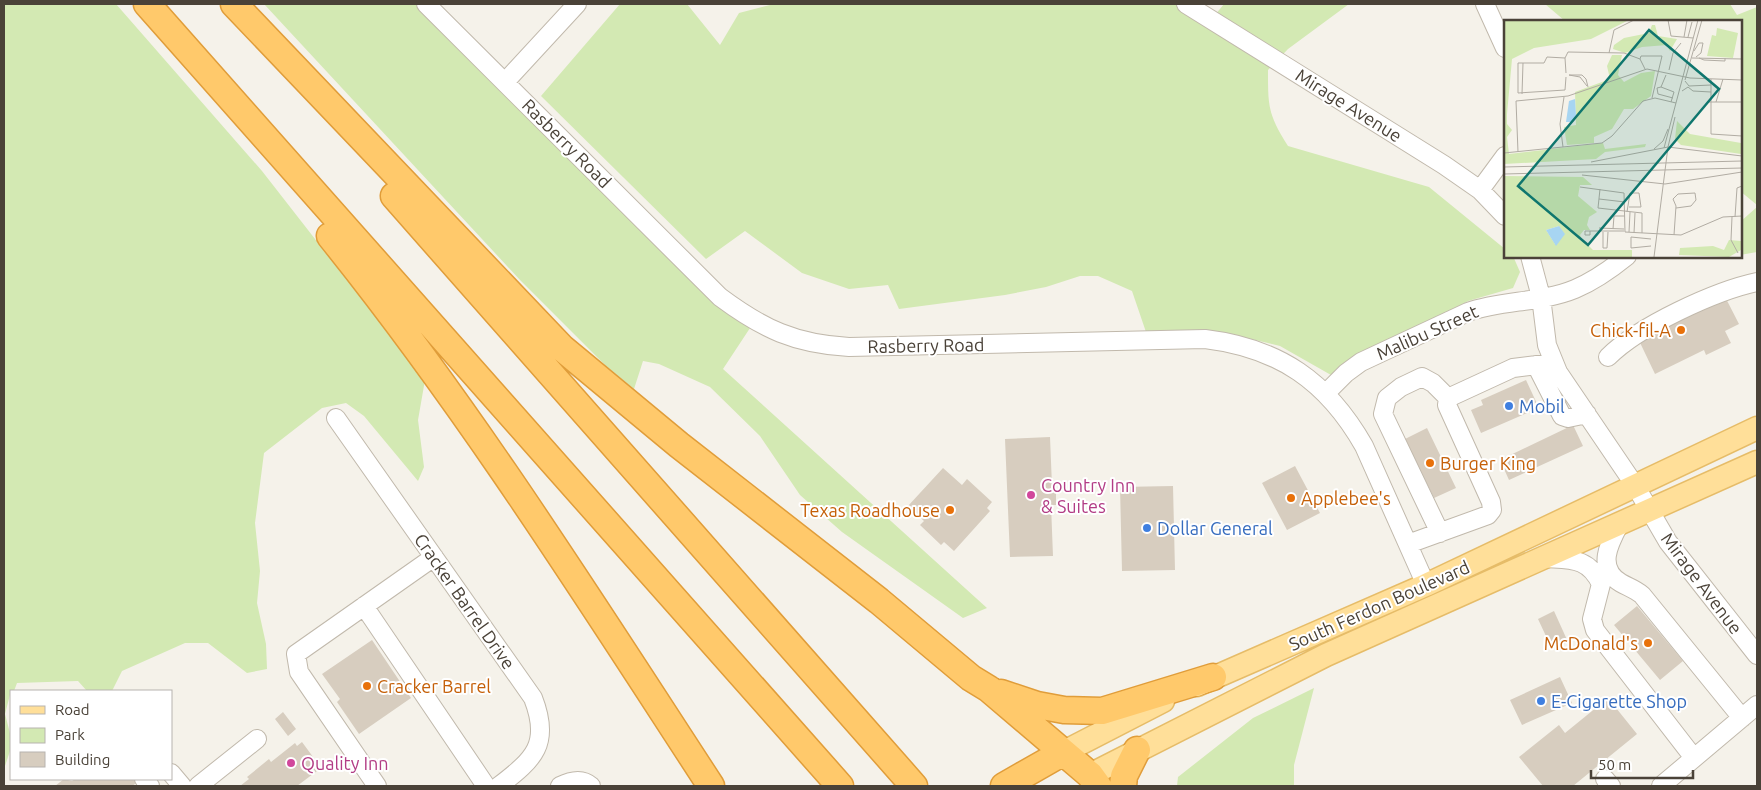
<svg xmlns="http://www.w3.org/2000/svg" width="1761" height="790" viewBox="0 0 1761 790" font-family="Ubuntu,sans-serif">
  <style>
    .green { fill: #d3e9b3 }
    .building { fill: #d7cdbf }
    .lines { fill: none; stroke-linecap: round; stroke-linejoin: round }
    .minor-casing { stroke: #c1b9ac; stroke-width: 20 }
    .major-casing { stroke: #e6bc68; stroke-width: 25 }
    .highway-casing { stroke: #e09d3a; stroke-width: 29 }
    .minor { stroke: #fff; stroke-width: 18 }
    .major { stroke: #ffdf99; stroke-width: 22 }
    .highway { stroke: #ffc96b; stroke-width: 26 }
    .food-dot { fill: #e8710a; stroke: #fff; stroke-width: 2 }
    .shop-dot { fill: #3f7fe0; stroke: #fff; stroke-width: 2 }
    .hotel-dot { fill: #d1479c; stroke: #fff; stroke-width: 2 }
    .labels { text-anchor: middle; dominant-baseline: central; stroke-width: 4; stroke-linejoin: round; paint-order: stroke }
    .street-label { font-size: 18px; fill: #4a4238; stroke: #fff }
    .food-label { font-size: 18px; fill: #c56008; stroke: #fff; text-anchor: end }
    .shop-label { font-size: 18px; fill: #366cbe; stroke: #fff; text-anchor: start }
    .hotel-label { font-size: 18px; fill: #b23c85; stroke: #fff; text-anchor: start }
    .inset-road { fill: none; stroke: #b1aca3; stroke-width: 1 }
    .view { fill: #0f766e; fill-opacity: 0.15; stroke: #0f766e; stroke-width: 2.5 }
    .inset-edge { fill: none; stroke: #4a4238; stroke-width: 2.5 }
  </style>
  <rect width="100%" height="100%" fill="#f5f2ea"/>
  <path class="green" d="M4 4H116L262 171 425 380 418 420 424 467 418 481 364 416 346 403 322 408 264 453 255 523 260 571 257 603 266 644 267 669 247 673 208 643H185L122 671 112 691H87L78 681 17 683 14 691H11L5 714 11 737V748L4 769Z
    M264 4H419L752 325 723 369 987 608 963 618 842 532 800 495 760 436 710 387 659 364 643 361 634 389 605 365 520 280Z
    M620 4H687L720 45 739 13 774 4H1197L1215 15 1224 4H1349L1288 49 1268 70C1268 107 1268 114 1288 146L1429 187 1505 249V256H1513L1520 272 1513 288 1468 301 1413 331 1361 354 1331 375 1280 346 1226 333 1147 335 1132 291 1098 276H1080L1046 287 1005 295 899 309 888 285 849 289 802 273 745 231 706 259 541 96Z
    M1545 4H1730L1737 15 1757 7V205L1740 191V21H1565Z
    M1757 207V252L1740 255V222Z
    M1314 688 1294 765V786H1177L1178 777 1253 718Z"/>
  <path class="building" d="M1719 285 1739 324 1725 331 1731 343 1706 355 1704 350 1655 374 1633 328Z
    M1526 380 1539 408 1481 433 1471 410 1483 405 1481 400Z
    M1573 425 1583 446 1509 480 1500 460Z
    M1427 428 1456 488 1434 498 1405 439Z
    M1050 437 1052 486 1056 485V505H1051L1053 556 1010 557 1005 439Z
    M1295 466 1320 513 1287 530 1262 483Z
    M943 468 962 485 967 479 992 502 987 508 990 511 954 551 944 542 941 545 920 525 924 521 908 506Z
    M1173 486 1175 570 1122 571 1120 487Z
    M1637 606 1683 661 1660 680 1614 625Z
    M1554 611 1568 642 1552 649 1538 619Z
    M372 640 411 698 359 734 337 702 340 699 322 674Z
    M1560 677 1572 703 1522 725 1510 700Z
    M1608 698 1637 734 1573 786H1543L1519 757 1559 725 1565 733Z
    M283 712 296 729 288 736 275 719Z
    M302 742 319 765 314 768 317 771 297 786H240L249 779 247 777 269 759 271 762 295 743 297 746Z
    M64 779 72 781 75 779H135L138 782 132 786H55Z"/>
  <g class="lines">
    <g class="minor-casing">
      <path id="minor" d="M426 4 720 297C763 329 795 344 849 347L1205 339C1279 348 1327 381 1364 446L1426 585
        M1186 4 1444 165 1480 190 1505 216
        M1485 4 1505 48
        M505 82 577 4
        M1480 190 1505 156
        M1530 256 1541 297 1547 345 1558 372 1636 487 1668 542 1757 655
        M1608 357C1639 326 1715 291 1757 282
        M1536 365 1562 416 1568 418 1587 414
        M1326 393 1346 373 1361 362 1468 312C1502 300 1541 303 1575 289 1594 281 1611 269 1627 256
        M336 418 533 698C551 744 534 759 499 786
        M1620 523C1610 542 1595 568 1621 583 1628 587 1635 589 1642 595L1742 718
        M1440 533 1383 414 1387 398 1401 387 1422 377 1433 383 1448 398
        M1408 544 1488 515 1492 510 1491 502 1447 405 1448 398 1513 368 1553 363
        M1544 558C1571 560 1588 557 1601 584L1592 619 1595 630 1694 758
        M364 606 486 786
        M171 773 182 786
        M144 779 150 786
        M1605 779 1611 786
        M198 786 257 739
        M377 786 299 672 296 654 434 557
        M560 786C570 781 582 778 591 786
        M1661 786 1757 705"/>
    </g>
    <g class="major-casing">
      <path id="major" d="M1197 685 1426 585 1757 428
        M1062 753 1163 701
        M1090 775 1326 655 1757 462"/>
    </g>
    <g class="highway-casing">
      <path id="highway" d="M147 4 840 786
        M234 4 562 348 679 445 879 601 971 678 989 689 1090 775 1098 786
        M394 196 914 786
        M330 236C470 410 589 599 711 786
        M1001 693 1037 705 1064 710 1102 711 1213 677
        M1004 786 1062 753
        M1123 786 1124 776 1137 750"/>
    </g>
    <use href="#minor" class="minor"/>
    <use href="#major" class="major"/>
    <use href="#highway" class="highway"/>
  </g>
  <g class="food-dot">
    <circle cx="1681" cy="330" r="5"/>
    <circle cx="1430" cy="463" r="5"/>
    <circle cx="1291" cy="498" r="5"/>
    <circle cx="950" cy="510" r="5"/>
    <circle cx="1648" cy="643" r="5"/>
    <circle cx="367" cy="686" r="5"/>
  </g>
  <g class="shop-dot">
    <circle cx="1509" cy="406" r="5"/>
    <circle cx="1147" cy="528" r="5"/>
    <circle cx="1541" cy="701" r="5"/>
  </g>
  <g class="hotel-dot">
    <circle cx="1031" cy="495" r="5"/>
    <circle cx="291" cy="763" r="5"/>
  </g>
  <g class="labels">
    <g class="street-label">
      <text transform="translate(1349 105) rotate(32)">Mirage Avenue</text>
      <text transform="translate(567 143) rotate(45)">Rasberry Road</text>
      <text transform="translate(1427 332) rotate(-24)">Malibu Street</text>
      <text transform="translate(926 345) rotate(-1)">Rasberry Road</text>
      <text transform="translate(1702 583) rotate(53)">Mirage Avenue</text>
      <text transform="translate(465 601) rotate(55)">Cracker Barrel Drive</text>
      <text transform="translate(1379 605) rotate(-24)">South Ferdon Boulevard</text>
    </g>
    <g class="food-label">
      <text x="1671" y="330">Chick-fil-A</text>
      <text x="1440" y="463" text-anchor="start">Burger King</text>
      <text x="1301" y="498" text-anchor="start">Applebee's</text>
      <text x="940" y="510">Texas Roadhouse</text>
      <text x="1638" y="643">McDonald's</text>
      <text x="377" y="686" text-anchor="start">Cracker Barrel</text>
    </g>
    <g class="shop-label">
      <text x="1519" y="406">Mobil</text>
      <text x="1157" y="528">Dollar General</text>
      <text x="1551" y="701">E-Cigarette Shop</text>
    </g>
    <g class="hotel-label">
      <text x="1041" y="485">Country Inn<tspan x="1041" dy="21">&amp; Suites</tspan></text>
      <text x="301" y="763">Quality Inn</text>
    </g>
  </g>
  <g transform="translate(1504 20)">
    <rect width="238" height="238" fill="#f5f2ea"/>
    <path d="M0 0H125L87 19 30 28 8 39 3 94V104L8 110 3 117 5 134 99 123 101 129 142 124 141 127 101 132 92 139 0 144ZM148 5H151L154 16 173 19 166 31 163 25 138 27 121 33 109 29 110 25 120 18 145 13ZM213 8 234 13 229 38 203 36 208 15 212 16ZM108 35H118L114 55 120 62 137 53 151 51 147 76 129 89H120L108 109 90 117V123L63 125 60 107 72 105 71 72 106 59 103 46ZM173 101 186 114 237 123V134L177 125 171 119ZM0 156 79 157 88 165H76L74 176 93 192 85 197 83 205 86 210H80L76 215 78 219 89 230H128V237H0ZM55 206 56 218 51 224 42 210ZM225 220 237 221V230L225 237 175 235 176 228 209 226 220 230Z" fill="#d3e9b3" fill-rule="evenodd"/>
    <path d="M71 79 72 96 69 102H62L65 81ZM55 206 61 214 52 226 42 210Z" fill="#a7d5f2"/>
    <path class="inset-road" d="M164 0 167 16 189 18M180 17 183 0M184 17 188 2M190 31 195 23H199L197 33 192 37M105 33 110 10 130 0M61 38 62 53M188 38 238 39M195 38 200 40 221 41V38M136 39 137 36H158L148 78M165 50 169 33 177 23M162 55 157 67 170 72 167 82M62 57 61 70 14 73V43H40L43 37 61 38 64 32 120 33 136 39 141 49M207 59V114L238 116M181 60 198 0M181 61 185 66 207 65M83 66 76 57 65 55H78L82 59 84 67M157 67 153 68 154 74 169 78M238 69V100M178 71 184 67 189 71 207 72M18 74 19 43M203 82H212L219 59M212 82H237M59 127 56 104 60 77M164 127 171 97M160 128 194 0M150 129 159 121 164 109M14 132 12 81 64 76 143 49 186 58 238 60M0 133 98 123 108 116 139 81 151 78 172 83M87 142 164 127 238 136M0 147 238 141M0 154 238 148M78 155 161 164 238 152M76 167 120 173 121 212 177 215 219 197 238 196M96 169 94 188 138 193V213M95 179 121 182M123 192 126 173H135L137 187H125M228 197 227 220 234 233M231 197 233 168 238 166M95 208 120 209M109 209 110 196H121M86 211V215H81V211H120M99 212V228H103L104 212M125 212 126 192M130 213 131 193M170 215 172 186 169 179 174 174 191 173 192 180 187 186 172 188M147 226 127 228V217L147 219M150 237 164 127"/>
    <path class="view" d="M145 10 215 69 84 225 14 166Z"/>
    <rect width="238" height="238" class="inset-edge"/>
  </g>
  <rect width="1761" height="790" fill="none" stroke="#4a4238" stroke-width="10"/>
  <rect x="10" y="690" width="162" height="90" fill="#ffffff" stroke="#b7b3af"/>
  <rect x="20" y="706" width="25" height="8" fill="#ffdf99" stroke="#b7b3af"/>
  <text x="55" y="715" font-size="15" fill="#4a4238">Road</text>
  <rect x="20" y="728" width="25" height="15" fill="#d3e9b3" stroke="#b7b3af"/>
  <text x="55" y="740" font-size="15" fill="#4a4238">Park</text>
  <rect x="20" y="752" width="25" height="15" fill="#d7cdbf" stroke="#b7b3af"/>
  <text x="55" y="765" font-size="15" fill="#4a4238">Building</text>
  <path d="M1591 770v8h102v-8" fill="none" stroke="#4a4238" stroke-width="2.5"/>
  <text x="1598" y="770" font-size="15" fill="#4a4238" stroke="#ffffff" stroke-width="4" paint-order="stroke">50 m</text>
</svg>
